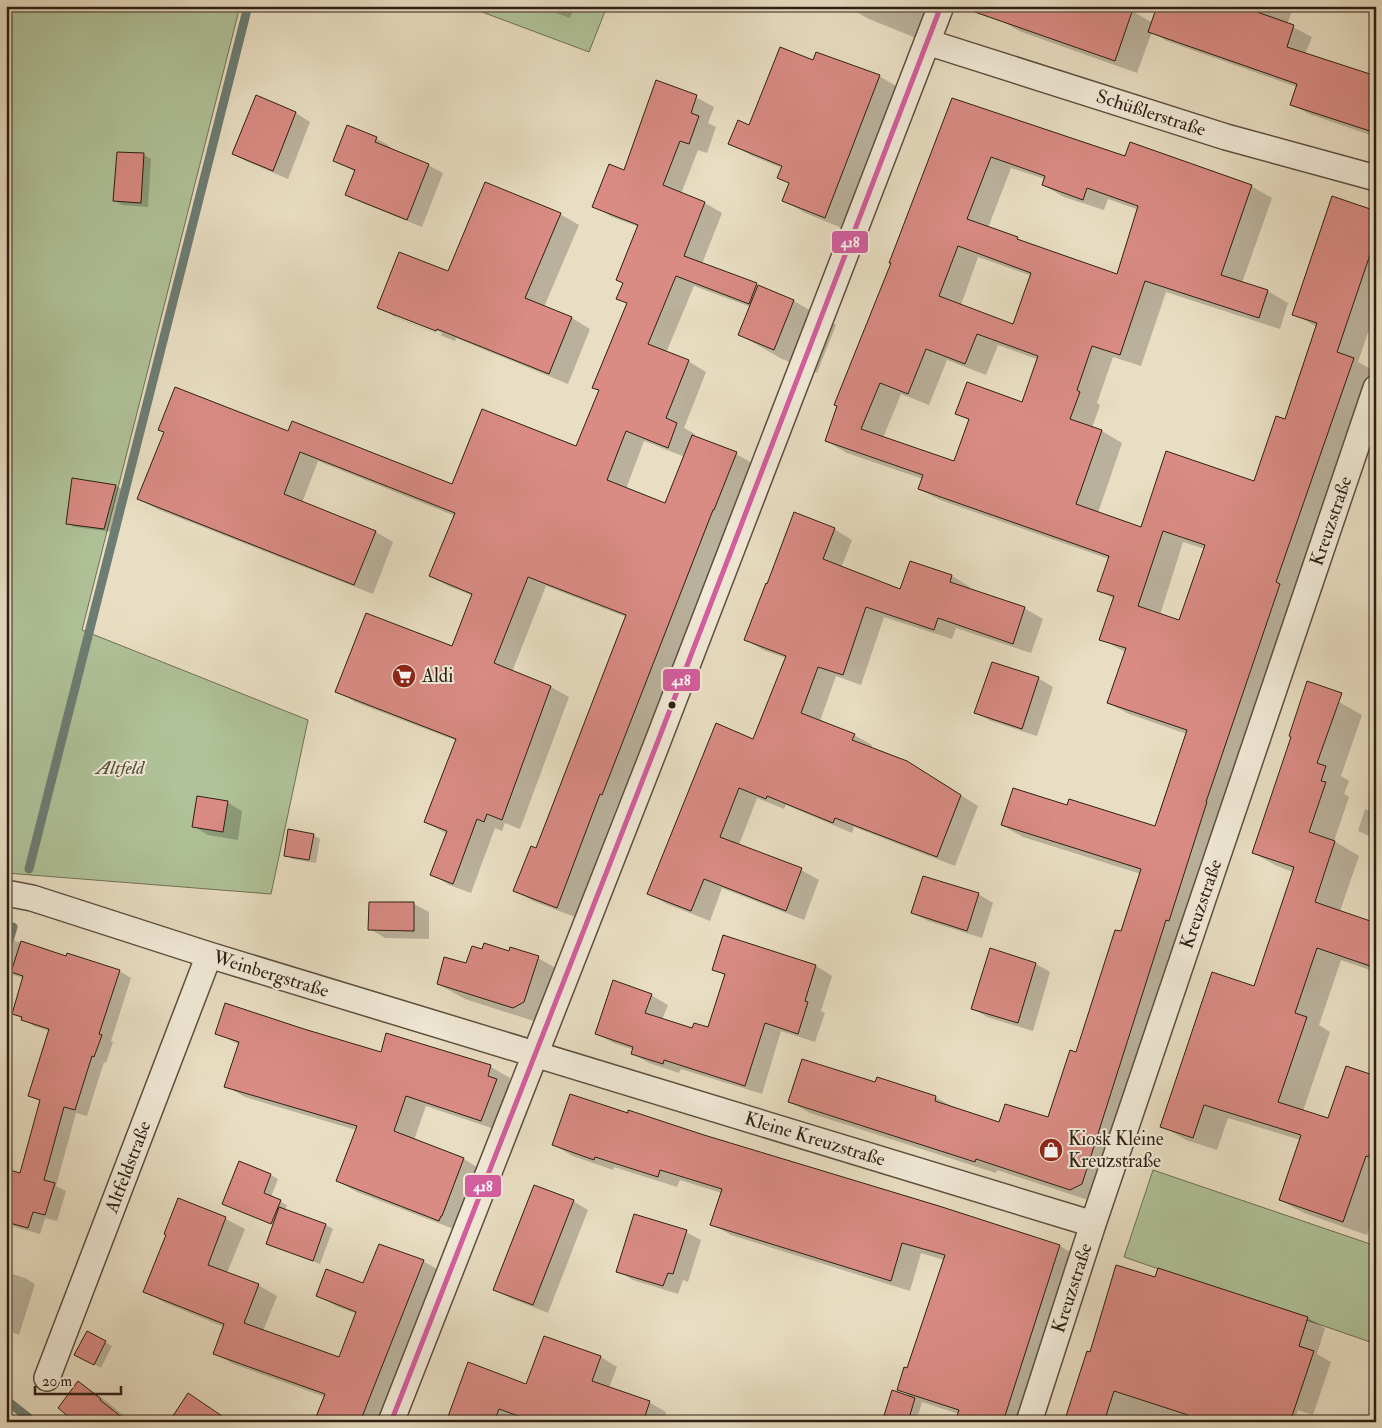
<svg xmlns="http://www.w3.org/2000/svg" width="1382" height="1428" viewBox="0 0 1382 1428" font-family="'IM FELL Double Pica',serif">
  <style>
    .green { fill: #b0c299; stroke: #6f7056 }
    .shadow { fill: #0003; fill-rule: evenodd }
    .lines { fill: none; stroke-linecap: round; stroke-linejoin: round }
    .stream { stroke: #6d7d74; stroke-width: 9 }
    .building { fill: #d98b84; stroke: #2e1f13; fill-rule: evenodd }
    .street-casing { stroke: #5d4f3f; stroke-width: 28 }
    .street { stroke: #f1ead8; stroke-width: 25 }
    .bus-1-casing { stroke: #f1ead8; stroke-width: 9 }
    .bus-1 { stroke: #d45e9f; stroke-width: 5 }
    .bus-dot { fill: #2e1f13; stroke: #f1ead8; stroke-width: 2 }
    .labels { text-anchor: middle; dominant-baseline: central; stroke-width: 4; stroke-linejoin: round; paint-order: stroke }
    .street-label { font-size: 19px; fill: #2e1f13; stroke: #f1ead8 }
    .poi-label { font-size: 19px; fill: #2e1f13; stroke: #f1ead8; text-anchor: start }
    .park-label { font-size: 19px; font-style: italic; fill: #55503b; stroke: #f1ead8 }
    .line-badge { stroke: #f1ead8; stroke-width: 2 }
    .badge-label { font-size: 14px; text-anchor: middle; font-weight: bold; fill: #fff }
  </style>
  <rect width="100%" height="100%" fill="#e9dec3"/>
  <filter id="stains"><feTurbulence type="fractalNoise" baseFrequency=".004" numOctaves="4"/><feColorMatrix values="0 0 0 0 .2 0 0 0 0 .09 0 0 0 0 .02 0 0 0 .5 -.17"/></filter>
  <radialGradient id="worn" r=".72"><stop offset=".6" stop-color="#630" stop-opacity="0"/><stop offset="1" stop-color="#630" stop-opacity=".3"/></radialGradient>
  <path class="green" d="M6 6H240L82 630 308 720 271 894 6 873Z
    M466 6H607L589 52Z
    M1153 1170 1376 1246V1344L1124 1257Z"/>
  <path class="shadow" d="M544 6H574L570 18 550 11Z
    M846 6H951L926 42 869 19Z
    M1119 6 1132 11 1153 23 1158 6H1294L1287 24 1312 37 1305 54 1376 78V137L1309 114 1291 104 1297 87 1167 41 1152 32 1137 73 1019 31 997 18Z
    M814 62 879 76 901 89 847 230 805 213 784 201 790 184 779 178 782 168 752 156 730 143 749 126Z
    M256 97 296 113 310 122 288 179 248 162 233 154Z
    M696 97 714 107 708 123 716 127 707 153 698 150 681 194 705 203 722 213 702 264 757 285 794 301 836 325 817 373 782 359 740 335 751 307 694 286 666 353 688 361 706 372 684 428 695 434 694 437 736 454 754 464 620 804H618L575 917 533 901 515 891 536 849 626 617 546 586 512 672 551 687 569 697 520 829 505 823 502 831 495 828 471 893 449 885 432 874 447 834 425 822 457 741 355 702 337 691 452 648 473 596 448 586 430 576 455 516 318 461 302 503 376 532 393 542 373 594 157 509 139 499 165 433 159 429 288 433 453 486 577 448 600 390 628 304 618 298 624 283 639 227 612 217 594 206 624 171ZM644 441 685 457 666 505 626 489Z
    M953 99 1126 157 1251 186 1272 198 1242 283 1268 291 1288 303 1280 329 1166 292 1141 366 1113 357 1097 403 1100 405 1092 428 1102 431 1122 443 1098 513 1142 528 1255 482 1286 421 1317 327 1294 314 1376 212V309L1358 362 1374 371 1297 595 1091 1201 997 1170 996 1173 810 1113 789 1101 876 1084 935 1097 955 1108 1000 1123 1048 1119 1077 1054 1122 933 1141 874 1023 837 1002 825 1068 806 1156 828 1187 734 1129 714 1108 703 1125 652 1101 639 1114 599 1099 590 1109 559 940 500 919 489 923 479 847 453 826 441ZM1011 168 1045 179 1043 185 1064 197 1104 210 1108 199 1139 210 1118 276 1025 243 1017 239 988 228ZM978 257 1032 276 1014 325 961 305ZM998 345 1039 360 1023 404 957 413 970 421 955 463 883 438 901 394 929 405 947 360 986 375ZM1183 542 1205 549 1180 621 1160 615Z
    M376 138 391 147 390 150 428 165 443 173 422 227 362 203 347 195 356 172 334 161Z
    M118 153 144 155 151 159 148 207 122 205 115 201Z
    M560 214 579 225 544 307 572 318 590 329 568 384 456 338 455 341 397 318 378 307 448 273ZM396 314 442 333 441 335 396 317Z
    M116 486 123 490 112 532 74 527 67 523Z
    M834 529 852 540 841 568 901 591 952 576 970 587 969 589 1024 608 1043 619 1031 653 956 628 952 639 884 617 861 685 836 676 820 721 854 735 872 745 871 749 925 773 978 806 955 866 854 827 852 833 786 805 784 809 757 798 739 845 801 870 819 880 804 920 722 888 710 921 667 904 649 894 754 741 786 658 763 650 745 639Z
    M1038 678 1053 687 1037 736 991 721 976 713Z
    M1339 702 1362 715 1341 776 1349 781 1344 794 1349 797 1334 841 1359 856 1340 911 1376 924V972L1341 960 1319 1025 1330 1032 1303 1111 1329 1120 1376 1077V1210L1367 1235 1304 1213 1280 1200 1301 1140 1228 1118 1217 1150 1186 1140 1162 1126 1254 988 1293 872 1277 866 1253 853Z
    M227 802 242 811 238 840 208 835 193 826Z
    M1365 809 1376 813V839L1358 831Z
    M313 835 320 839 316 863 292 859 285 855Z
    M978 894 993 903 982 938 928 921 913 913Z
    M414 904 429 912V939L385 938 370 929Z
    M724 936 816 966 832 976 821 1011 825 1013 815 1042 781 1031 762 1094 681 1069 679 1073 649 1063 633 1054 634 1050 613 1043 596 1033 651 995 668 1005 662 1020 693 1030 709 1029 726 976 713 969Z
    M6 938 67 957 119 971 131 978 111 1041 113 1042 106 1063 104 1062 87 1116 76 1113 56 1186 66 1191 57 1221 45 1218 40 1234 15 1227 6 1222 21 1175 41 1102 30 1096 49 1031 34 1026 13 1013 24 978 6 973Z
    M483 950 510 953 538 958 564 973 540 1023 465 999 438 984 467 964Z
    M1036 964 1050 972 1033 1031 987 1017 972 1008Z
    M304 1030 382 1053 387 1035 491 1067 510 1078 508 1087 516 1091 500 1131 426 1106 414 1140 464 1159 483 1171 459 1231 357 1192 337 1181 356 1130 245 1097 226 1086 239 1045 217 1033Z
    M628 1115 1060 1246 1079 1257 1025 1422H956L959 1414 922 1402 916 1422H883L909 1395 898 1389 908 1370 944 1260 921 1253 910 1291 731 1235 712 1224 722 1193 680 1180 677 1187 614 1167 613 1170 573 1156 554 1145Z
    M271 1175 278 1179 271 1197 287 1205 285 1210 326 1225 333 1229 320 1264 274 1247 267 1243 274 1225 231 1208Z
    M179 1200 226 1219 245 1229 227 1273 258 1285 277 1296 263 1331 339 1359 357 1314 336 1306 317 1295 364 1285 423 1261 442 1272 383 1422H315L325 1397 233 1364 215 1353 224 1327 163 1302 145 1291 167 1234Z
    M573 1201 588 1210 548 1313 510 1298 495 1289Z
    M686 1232 701 1240 688 1282 683 1280 678 1294 633 1280 618 1271Z
    M1159 1270 1308 1318 1325 1328 1317 1354 1331 1362 1313 1415 1298 1410 1294 1422H1066L1088 1353H1090L1156 1279Z
    M6 1272 25 1278 35 1284 19 1335 9 1331 6 1341Z
    M87 1332 112 1346 101 1368 76 1354Z
    M545 1337 601 1357 617 1367 609 1388 650 1403 666 1412 663 1422H528L516 1417 514 1422H447L527 1385Z
    M79 1383 97 1394 132 1422H77Z"/>
  <g class="lines">
    <path class="stream" d="M29 869 248 6
      M6 951 13 927
      M6 1400 34 1422"/>
  </g>
  <path class="building" d="M970 6H1134L1115 61 969 10Z
    M1157 6H1240L1294 25 1287 47 1376 76V133L1290 105 1297 84 1148 32Z
    M780 47 813 60 816 52 880 75 825 218 782 201 789 183 777 178 782 166 728 144 738 120 749 125Z
    M656 80 697 95 691 113 699 116 689 144 680 141 663 185 705 202 684 256 757 283 749 304 676 276 648 344 689 360 666 418 677 423 668 448 626 431 607 480 665 503 692 435 737 452 714 510H713L602 795 600 794 557 908 513 891 531 846 536 848 626 615 528 577 494 663 551 686 502 820 487 814 484 822 477 819 453 884 430 875 447 831 424 822 456 739 335 692 366 613 452 646 472 594 429 576 455 513 300 452 284 494 376 531 354 585 137 499 164 432 158 430 175 387 288 431 292 421 452 484 482 409 576 446 599 390 592 388 627 303 616 299 623 283 616 280 638 225 592 207 609 164 624 170Z
    M256 95 296 112 273 171 232 154Z
    M952 98 1125 156 1130 142 1252 185 1221 275 1268 290 1259 318 1145 281 1120 355 1092 346 1077 390 1080 392 1070 419 1102 430 1076 504 1141 527 1166 451 1254 481 1276 416 1285 419 1317 323 1292 315 1332 196 1376 211V237L1337 352 1354 358 1276 582 1280 584 1206 802H1207L1169 921 1166 920 1082 1184 1070 1190 976 1159 975 1162 788 1102 802 1059 875 1082 877 1077 936 1096 935 1101 999 1122 1005 1104 1048 1117 1070 1050 1076 1052 1115 930 1121 931 1141 869 1001 825 1013 788 1067 805 1069 799 1155 826 1187 730 1107 703 1126 648 1099 640 1114 596 1097 591 1109 556 918 489 923 475 825 441 837 406 834 405 891 263H889ZM991 157 1045 176 1042 185 1083 200 1087 188 1138 206 1117 274 1017 239 1018 237 967 219ZM958 246 1031 273 1013 324 939 296ZM977 334 1038 356 1022 402 967 382 955 414 969 419 954 461 861 429 880 383 908 394 926 349 965 364ZM1163 531 1205 545 1179 620 1138 606Z
    M347 125 377 137 375 142 429 164 407 220 345 195 355 170 333 161Z
    M117 152 144 153 141 203 113 201Z
    M485 182 561 213 525 298 572 317 549 374 437 329 436 331 377 308 399 252 448 271Z
    M758 285 794 300 774 350 738 335Z
    M72 478 116 485 104 529 66 524Z
    M794 512 835 528 823 559 900 589 910 561 952 575 950 582 1025 607 1013 644 938 618 934 630 866 607 843 675 818 667 801 713 855 734 852 740 907 761 961 795 937 857 835 818 833 823 767 796 766 799 739 788 720 837 802 868 786 911 704 879 691 911 647 894 716 723 753 739 786 656 744 640 766 583 767 584Z
    M992 662 1039 677 1022 729 974 713Z
    M1307 681 1342 693 1317 763 1326 766 1321 781 1326 782 1309 832 1335 841 1315 902 1376 923V968L1317 948 1295 1013 1307 1017 1278 1102 1328 1118 1346 1066 1376 1076V1135L1369 1157 1366 1156 1343 1222 1279 1200 1301 1135 1204 1105 1193 1138 1160 1127 1212 972 1254 986 1294 867 1252 853 1291 737 1289 736Z
    M197 796 228 801 223 832 192 827Z
    M288 829 314 834 309 860 284 856Z
    M923 876 979 893 967 931 911 913Z
    M369 902H414V931L368 930Z
    M723 935 816 965 805 1001 808 1002 798 1034 765 1023 745 1086 664 1060 663 1064 631 1054 633 1047 595 1034 613 980 652 994 645 1013 692 1028 694 1023 708 1027 725 974 712 970Z
    M21 941 66 956 67 953 120 970 99 1034 102 1035 94 1057 92 1056 75 1110 64 1107 44 1180 55 1183 45 1215 33 1212 28 1228 6 1222V1169L20 1173 40 1100 28 1096 49 1029 21 1020 22 1017 12 1014 23 976 11 972Z
    M484 943 509 951 510 947 539 956 524 1002 513 1008 437 984 444 957 466 963 472 946 482 949Z
    M990 948 1036 963 1018 1023 971 1009Z
    M225 1003 304 1029 381 1052 386 1033 491 1065 488 1076 497 1079 481 1121 406 1096 394 1131 464 1158 442 1216H441L439 1221 336 1181 357 1126 224 1087 239 1042 215 1034Z
    M570 1094 628 1113V1110L704 1135 939 1206 1060 1245 1003 1422H955L959 1410 897 1390 904 1367 907 1368 945 1255 902 1243 891 1281 710 1225 722 1189 660 1170 658 1177 595 1157 594 1160 552 1145Z
    M239 1161 271 1174 264 1193 281 1200 271 1224 222 1204Z
    M534 1185 574 1200 533 1305 493 1290Z
    M178 1198 226 1217 208 1265 259 1284 244 1323 339 1357 356 1312 316 1296 326 1269 363 1283 379 1244 424 1260 360 1422H314L325 1394 213 1354 224 1324 143 1292 166 1235 164 1234Z
    M279 1207 326 1224 313 1261 266 1244Z
    M634 1214 687 1230 673 1274 668 1273 663 1286 616 1272Z
    M1116 1265 1155 1277 1158 1268 1308 1317 1299 1346 1314 1351 1290 1422H1186L1188 1415 1114 1391 1104 1422H1084L1066 1416 1087 1351 1090 1352Z
    M87 1331 106 1341 94 1365 74 1355Z
    M544 1336 601 1356 592 1381 650 1401 643 1422H535L499 1409 494 1422H446L468 1362 526 1384Z
    M78 1381 101 1399 100 1400 128 1422H75L58 1408Z
    M892 1390 915 1398 908 1422H882Z
    M188 1393 231 1422H169Z"/>
  <g class="lines">
    <g class="street-casing">
      <path id="street" d="M927 42 1226 137 1376 178
        M6 893 32 898 209 955 1093 1224
        M47 1378 209 955
        M391 1422 656 746 941 6
        M1029 1422 1093 1224 1376 388"/>
    </g>
    <use href="#street" class="street"/>
    <g class="bus-1-casing">
      <path id="bus-1" d="M391 1422 656 746 941 6"/>
    </g>
    <use href="#bus-1" class="bus-1"/>
  </g>
  <defs>
    <g id="supermarket-disc" transform="scale(1.25)"><circle r="9.5" fill="#8f2418" stroke="#f1ead8"/><path d="M-6-5.5h2.5l.6 2H6L4.5 2H-2.5L-4.4-4H-6ZM-1.5 3.2a1.3 1.3 0 1 0 .1 0ZM3 3.2a1.3 1.3 0 1 0 .1 0Z" fill="#fff"/></g>
    <g id="shop-disc" transform="scale(1.25)"><circle r="9.5" fill="#8f2418" stroke="#f1ead8"/><path d="M-5-2.5h2.3a2.7 3.5 0 0 1 5.4 0H5L5.5 6h-11ZM-1.5-2.5h3a1.5 2.3 0 0 0-3 0Z" fill="#fff"/></g>
  </defs>
  <g fill-rule="evenodd">
    <use href="#supermarket-disc" x="404" y="676"/>
    <use href="#shop-disc" x="1051" y="1150"/>
  </g>
  <circle class="bus-dot" cx="672" cy="705" r="4.5"/>
  <g class="labels">
    <g class="street-label">
      <text transform="translate(1151 113) rotate(18)">Schüßlerstraße</text>
      <text transform="translate(1331 521) rotate(-71)">Kreuzstraße</text>
      <text transform="translate(1201 904) rotate(-71)">Kreuzstraße</text>
      <text transform="translate(271 974) rotate(17)">Weinbergstraße</text>
      <text transform="translate(815 1139) rotate(17)">Kleine Kreuzstraße</text>
      <text transform="translate(128 1167) rotate(-69)">Altfeldstraße</text>
      <text transform="translate(1072 1288) rotate(-72)">Kreuzstraße</text>
    </g>
    <g class="poi-label">
      <text x="422" y="676">Aldi</text>
      <text x="1068" y="1139">Kiosk Kleine<tspan x="1068" dy="22">Kreuzstraße</tspan></text>
    </g>
    <g class="park-label">
      <text x="120" y="768">Altfeld</text>
    </g>
  </g>
  <g class="line-badge">
    <rect x="831" y="230" width="38" height="24" rx="5" fill="#d45e9f"/>
    <rect x="662" y="668" width="39" height="24" rx="5" fill="#d45e9f"/>
    <rect x="464" y="1174" width="38" height="24" rx="5" fill="#d45e9f"/>
  </g>
  <g class="badge-label">
    <text x="850" y="247">418</text>
    <text x="681" y="685">418</text>
    <text x="483" y="1191">418</text>
  </g>
  <rect width="1382" height="1428" fill="none" stroke="#e9dec3" stroke-width="25"/>
  <rect x="8" y="8" width="1367" height="1413" fill="none" stroke="#2e1f13" stroke-width="2.5"/>
  <rect x="12" y="12" width="1357" height="1403" fill="none" stroke="#2e1f13"/>
  <path d="M35 1386v8h86v-8" fill="none" stroke="#2e1f13" stroke-width="2.5"/>
  <text x="42" y="1386" font-size="15" fill="#2e1f13" stroke="#f1ead8" stroke-width="4" paint-order="stroke">20 m</text>
  <rect width="100%" height="100%" filter="url(#stains)"/>
  <rect width="100%" height="100%" fill="url(#worn)"/>
</svg>
